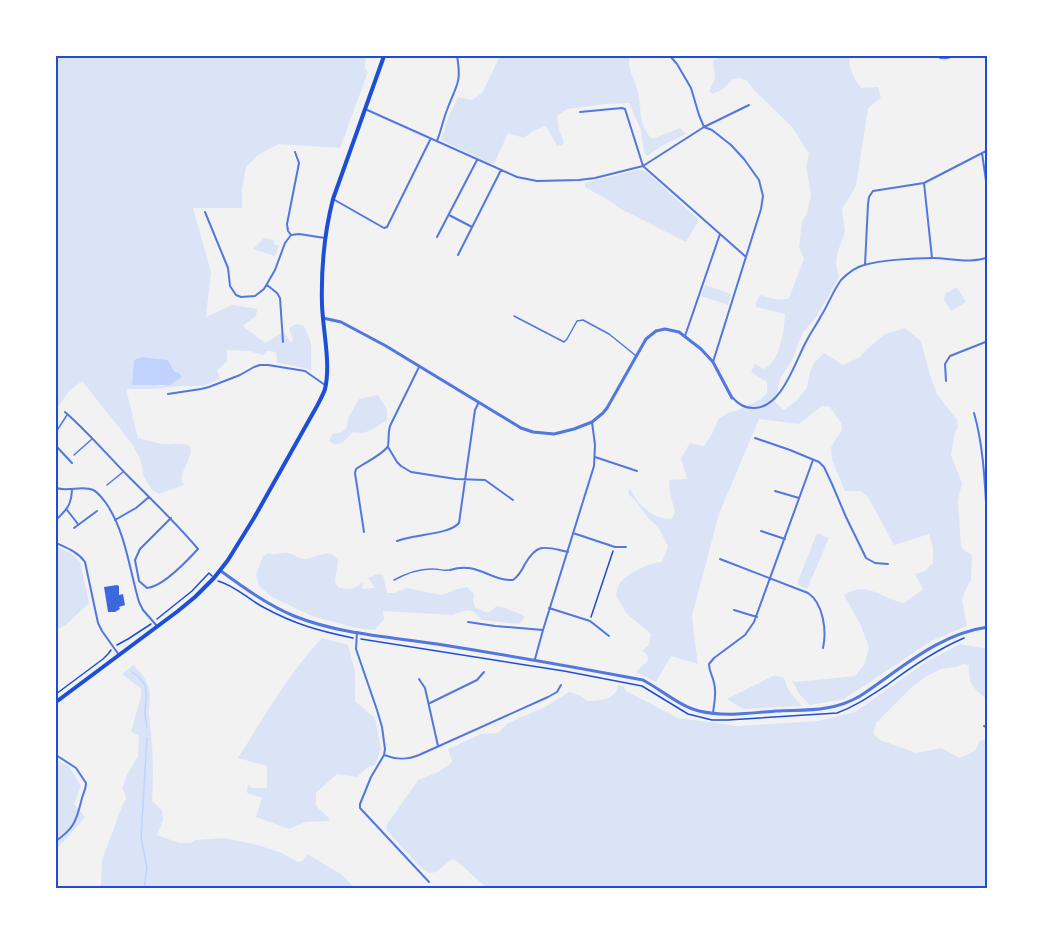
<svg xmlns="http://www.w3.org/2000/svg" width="1043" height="944" viewBox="0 0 1043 944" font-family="Literata,serif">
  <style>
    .green { fill: #dbe4f7; fill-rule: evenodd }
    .water { fill: #bfd3fe }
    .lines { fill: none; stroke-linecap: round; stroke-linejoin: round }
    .stream { stroke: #bfd3fe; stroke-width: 1.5 }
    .building { fill: #3d67dc }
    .path { stroke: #1d4ed8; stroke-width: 1.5 }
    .service { stroke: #5277de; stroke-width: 1.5 }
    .minor { stroke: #5277de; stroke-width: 2 }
    .tertiary { stroke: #5277de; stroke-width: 3 }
    .primary { stroke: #1d4ed8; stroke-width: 4 }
    .neatline { fill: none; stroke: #1d4ed8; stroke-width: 2 }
  </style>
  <rect width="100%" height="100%" fill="#f2f2f2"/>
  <path class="green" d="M56 56H366L365 67 368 72 340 148 279 144 258 155 246 167 242 189V208H193L211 272 206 317 232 305 257 309 256 316 243 326 265 343 284 332 291 343 293 340 289 328 296 324 304 326 311 343V371L305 368 277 363 276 352 267 351 263 355 249 351 227 350V362L217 370 220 379 203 386H182L152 389H126L138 438C146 440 154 442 162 444 169 445 180 442 187 445 198 449 183 467 182 476 181 480 182 481 184 485L159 494 152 490 144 477 141 461 133 445 82 381 69 391 56 410ZM142 357 168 360 176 373 162 386 148 384 133 385 134 360Z
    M499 56H630C626 69 636 80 638 93 642 111 638 124 652 139L680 128 686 134 663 145 647 156 644 152 641 130 629 103 606 104 567 109 557 116 559 130 564 142 562 145 557 146 546 126 533 131 524 138 508 133 494 164 487 162 441 140 448 118 458 97 472 100 482 93 499 58Z
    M722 56H850C847 65 855 80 861 88L878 87 881 98 868 108 856 186 842 209 845 232 837 254 836 265 839 277 815 319 803 332 792 360 780 379 775 402 784 410 796 401 807 388 809 375 814 363 824 353 843 365 860 357 865 351 885 334 905 328 921 341 930 375 937 394 957 420 958 427 955 432 951 455 962 483 958 500 961 546 964 550 972 555 971 580 965 591 962 600 967 626 931 641 844 699 810 705 800 695 792 681 796 682 855 676 864 665 869 647 861 626 844 595C867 580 882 599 904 603L923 589 915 574 925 571 933 563V548L929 534 894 545 868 497 861 491H845L832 460 831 447 842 430 841 423 830 407 822 406 799 424 759 419 719 514 692 616 694 635 698 664 671 656 656 682 636 672 648 660 647 655 642 651 649 645 651 634 626 613 616 595C617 591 617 588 619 585 624 574 651 562 662 562L668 546 658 527 649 519 634 499 628 494 629 489 632 491C638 506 654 519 671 519L675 513 670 493 669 480 687 479 681 458 690 443 704 446 712 434 719 418 730 412 736 411 761 399 767 393V382L751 372 755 364 763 369C780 363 784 331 785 314L756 307V302L760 295C770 298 780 302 789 298L804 259 799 247 802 222 807 213 811 195 806 166 809 154 793 128 754 90 746 80 740 78 733 79 723 89 713 94 709 91 715 79 713 61Z
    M638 170 644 171 648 173 699 220 686 242 617 207 615 204 585 187V183Z
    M264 238 274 240V244L279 246 275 256 253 249Z
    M705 285 731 294 728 305 701 296Z
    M957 287 966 302 951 311 944 300 945 294Z
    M378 395 387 410V420C375 428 367 435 353 432L343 442 335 445 329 441 332 434 342 432 347 427 348 418 359 399Z
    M817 533 829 538 807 589 798 585V581Z
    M56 546 72 554 80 562 89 603 67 624 56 630Z
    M268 553C277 556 280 552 288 553 294 554 300 560 306 559 319 557 328 547 338 560L335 582 338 587C348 591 354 589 363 582L362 589 375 588 368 578 377 574 383 575 387 593H394L407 588 442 595 457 589 467 587 474 594 473 602 476 608 488 613 497 606 505 608 523 615 524 618 519 624 481 620C471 605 467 611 452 615L383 611 384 619 375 630 356 628 312 616 272 597 259 586 256 575 263 556Z
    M322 638 348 645 355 671V701L375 718 381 749 375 765 367 768 357 777 337 774 316 793V806L329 818 330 821 306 822 289 829 256 817 262 798 247 793 248 784 252 788H267V766L238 758C264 717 288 674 322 638Z
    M960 644 987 649V700C973 687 968 685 969 665L963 664 956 667 941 669 927 676 913 686 876 723 873 734 880 740 916 753 942 748 959 758 975 751 980 741 987 739V888H488C476 880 463 864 452 859L436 872 430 873 422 869 387 831 386 826 418 780 438 772 450 764 452 761 448 749 481 734 498 733 508 723 545 707 569 692 579 695 588 701C601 700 615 701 618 685L623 686 626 691 678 718 738 726 817 721 855 712 923 664Z
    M133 665C139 670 144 676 147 683 153 696 148 704 149 716 153 745 154 773 152 801L162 810 163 820 157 835 179 843H190L195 840 224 838 258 845 282 853 298 862 303 861 307 854 341 874 355 888H99L101 884 102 860 122 806 126 799 125 793 122 789 127 775 138 756 139 736 131 732 141 696V689L122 674Z
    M775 675 784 678C787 690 794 697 802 706L743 709 727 699Z
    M56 760 69 766 81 786 74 804 85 817 56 850Z"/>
  <path class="water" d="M142 357 168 360 175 372 179 373 182 377 170 385H132L134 360Z"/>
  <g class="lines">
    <path class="stream" d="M132 672C151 685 146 691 145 712 145 717 146 722 147 727
      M144 888 147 868 141 838 147 738"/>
  </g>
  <path class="building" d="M117 585 119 586V595L123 594 125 605 119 607 120 609 115 612H108L104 587Z"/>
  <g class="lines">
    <path class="path" d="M218 581C234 585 248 599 263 607 294 624 319 631 353 638
      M591 617 613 551
      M157 619 192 591 209 573 212 576
      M361 639 564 671 642 686 688 714 712 720H728L837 713C856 706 870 696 887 685 911 667 936 650 964 638
      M117 645 128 639 151 624
      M56 694 103 659 108 654 111 650"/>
    <path class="service" d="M514 316 564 342 567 339 577 321 583 320 609 334 635 355
      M56 432 67 415
      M74 455 92 439
      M107 485 123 472
      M394 580C405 574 420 568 434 569 439 569 443 571 449 570"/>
    <path class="minor" d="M670 56 677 64 691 88 699 115 704 127 712 130 731 145 744 159 759 180 763 196 761 209 713 362
      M937 56C942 60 948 58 954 56
      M365 109 517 177 537 181 579 180 595 178 643 166 704 127 749 105
      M580 112 622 108 625 109 643 166 745 256
      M437 141C441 131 443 120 447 110 456 85 462 84 457 56
      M982 153 988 195
      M924 183 932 258
      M333 199 384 228 387 227 430 140
      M205 212 228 268 230 286 236 295 241 297 255 296 264 289 275 270 285 243 291 235 299 234 325 238
      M449 215 472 227
      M291 235 288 231 287 224 299 163 295 152
      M437 237 477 160
      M458 255 501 170
      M865 265 868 204 869 197 873 191 924 183 988 150
      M267 285 277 293 280 298 283 342
      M685 336 720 234
      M946 381 945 364 950 356 988 341
      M168 394 201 389 209 387 240 375 254 367 260 365H268L305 371 325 385
      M733 398C738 404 745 408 753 408 782 409 795 361 807 340 811 332 817 324 821 316 828 305 833 291 841 280 847 274 856 267 864 265 882 260 914 258 933 258 950 258 972 264 988 257
      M65 412C88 432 108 456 130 478 153 501 177 524 198 549 187 561 163 587 147 588L139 581 135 560 140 549 171 518
      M974 413C985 451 985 494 988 534
      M755 438 790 450 819 462 824 467 832 484 846 517 866 558 875 563 888 564
      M56 446 72 463
      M388 447 397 462 401 466 411 472 456 479 485 480 513 500
      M595 457 637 471
      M56 488C69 492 82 485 93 490 98 492 102 498 106 503 126 533 129 568 139 602L143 610 157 626
      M775 491 799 498
      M67 510 78 524
      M56 520C67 509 71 506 72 490
      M115 520 136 508 149 497
      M74 528 97 511
      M761 531 785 539
      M364 532 355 473 356 469C363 464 385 453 388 446 389 441 388 433 390 426L419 367
      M573 533 615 547H626
      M397 541C413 534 449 535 459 523L475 410 479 402
      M56 543C67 548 78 552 85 562L98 623 102 631 119 655
      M720 559 808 593C823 603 827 630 823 648
      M450 570C478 561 489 581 513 580 519 576 522 570 525 564 538 542 545 547 568 552
      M549 608 590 621 609 636
      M734 610 757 617
      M468 622 495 626 543 630
      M357 632 356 649 377 710 382 727 385 749 384 755 371 777 360 804V808L429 882
      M535 659 543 630 594 466 595 445 592 422
      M419 679 425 688 438 746
      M430 703 477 680 484 672
      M713 713C714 704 717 693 714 683 713 676 709 672 709 664L714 658 745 635 754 622 813 460
      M984 726 988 728
      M56 755 76 768 86 783C86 790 82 795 81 802 76 822 73 829 56 841
      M384 755C397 760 407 760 419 755L548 697 557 692 561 685"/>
    <path class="tertiary" d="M323 318 341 322 386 346 498 414 521 428 533 432 554 434 574 429 592 422 603 413 607 408 646 339 656 331 665 329 679 332 701 349 713 362 732 398
      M221 571C244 588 268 605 294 616 339 634 390 637 437 644 506 655 574 667 643 680 660 689 681 707 699 711 724 717 751 713 776 711 793 710 810 711 826 708 839 706 850 702 860 696 901 669 938 634 988 627"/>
    <path class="primary" d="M56 702 178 611 195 597 214 578 228 560 254 518 317 406C320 400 323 395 325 389 331 364 323 331 322 305 321 269 324 234 333 199L384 56"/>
  </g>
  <rect width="1043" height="944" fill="none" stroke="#ffffff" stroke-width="114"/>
  <rect x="57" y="57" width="929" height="830" class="neatline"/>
</svg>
